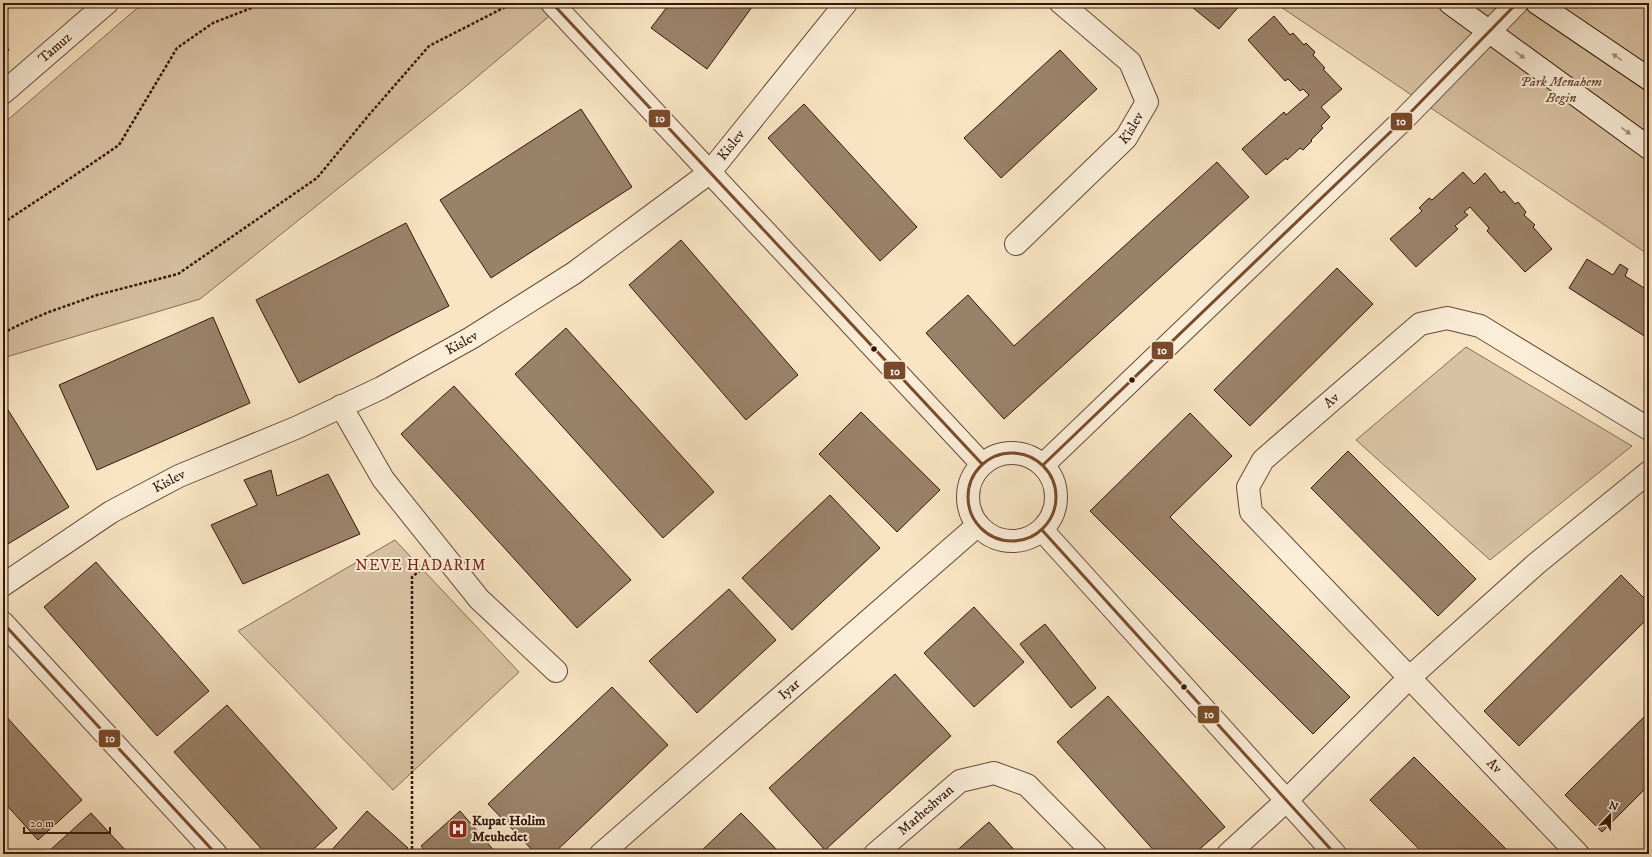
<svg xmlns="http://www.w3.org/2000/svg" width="1652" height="857" viewBox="0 0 1652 857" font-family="'IM FELL DW Pica',serif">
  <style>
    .green { fill: #d8c2a4; stroke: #866c56 }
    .building { fill: #9a826a; stroke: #341709 }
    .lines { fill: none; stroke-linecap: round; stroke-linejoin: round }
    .street-casing { stroke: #654a38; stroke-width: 24 }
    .secondary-casing { stroke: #341709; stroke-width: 24 }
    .path { stroke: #341709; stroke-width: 2.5; stroke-dasharray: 3 2; stroke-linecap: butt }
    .street { stroke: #fbeed9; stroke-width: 22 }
    .secondary { stroke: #fbeed9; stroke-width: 22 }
    .bus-1-casing { stroke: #fbeed9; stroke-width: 6 }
    .bus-1 { stroke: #7a4b2a; stroke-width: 3 }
    .oneway { fill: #a18d7b }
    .bus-dot { fill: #341709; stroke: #fbeed9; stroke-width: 1.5 }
    .labels { text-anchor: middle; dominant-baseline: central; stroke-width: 4; stroke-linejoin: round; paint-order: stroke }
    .street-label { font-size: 14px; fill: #341709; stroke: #fbeed9 }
    .park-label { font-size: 14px; font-style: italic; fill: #654a38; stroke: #fbeed9 }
    .poi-label { font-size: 14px; font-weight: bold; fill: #341709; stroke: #fbeed9; text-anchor: start }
    .neighbourhood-label { font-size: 15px; letter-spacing: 1px; fill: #7a1f14; stroke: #fbeed9 }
    .line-badge { stroke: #fbeed9; stroke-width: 1.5 }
    .badge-label { font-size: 11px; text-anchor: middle; font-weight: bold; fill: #fff }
  </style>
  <rect width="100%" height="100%" fill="#f9e5c4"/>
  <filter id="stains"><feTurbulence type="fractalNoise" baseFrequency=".005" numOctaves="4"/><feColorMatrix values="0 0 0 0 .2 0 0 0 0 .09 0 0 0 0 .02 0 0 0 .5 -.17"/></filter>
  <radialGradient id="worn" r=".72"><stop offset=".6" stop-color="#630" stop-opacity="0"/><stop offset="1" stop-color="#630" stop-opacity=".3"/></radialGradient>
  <path class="green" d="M143 3H565L465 87 200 299 3 358V124Z
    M1275 3H1649V255Z
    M1466 347 1632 446 1490 560 1356 440Z
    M395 540 519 672 393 790 238 631Z"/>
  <path class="building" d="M3 3H15L3 13Z
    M670 3H755L707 69 651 28Z
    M1187 3H1240L1241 4 1219 29Z
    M1274 16 1290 35 1293 33 1304 45 1306 43 1315 52 1313 55 1325 68 1323 69 1342 89 1321 107 1330 117 1321 126 1323 128 1311 140 1312 141 1303 150 1300 148 1287 160 1286 158 1266 175 1242 149 1284 112 1286 115 1309 95 1303 89 1300 91 1288 79 1285 81 1248 40Z
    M1060 50 1097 89 1001 178 964 138Z
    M804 104 917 227 880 261 768 138Z
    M581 109 632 187 491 278 440 200Z
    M1217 162 1249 197 1004 419 926 333 968 295 1014 346Z
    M1463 172 1474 184 1485 173 1501 193 1504 191 1515 204 1518 202 1526 212 1524 215 1535 225 1533 227 1552 249 1525 272 1487 231 1489 228 1470 207 1464 212 1468 215 1455 226 1458 229 1416 267 1390 239 1422 211 1419 208 1429 198 1432 200Z
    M406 223 449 306 299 383 256 300Z
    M681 240 798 375 746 420 629 285Z
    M1587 259 1613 275 1620 264 1628 269 1625 276 1649 291V339L1569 288Z
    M1337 268 1373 304 1250 426 1214 390Z
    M213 317 250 403 97 470 59 385Z
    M566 328 714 492 663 538 515 374Z
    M454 386 631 580 577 628 401 434Z
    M3 402 69 507 3 547Z
    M861 412 940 490 897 532 819 454Z
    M1190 413 1232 456 1170 517 1350 697 1313 734 1090 511Z
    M1348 451 1476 579 1438 616 1311 488Z
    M271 470 277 496 328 474 360 534 243 584 211 525 257 505 244 480Z
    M830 495 880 548 792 630 742 578Z
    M96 562 209 691 157 736 44 607Z
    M1621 575 1649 603V617L1519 746 1484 711Z
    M729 589 776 640 697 713 649 661Z
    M974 607 1024 662 974 707 924 653Z
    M1045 624 1096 688 1071 708 1020 644Z
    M895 674 951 736 825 850 769 788Z
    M612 687 668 745 553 854H536L488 804Z
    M1108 696 1225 827 1194 854H1157L1057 742Z
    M227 705 337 828 308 854H266L174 752Z
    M1649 712V785L1602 832 1565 795Z
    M3 713 82 800 38 840 3 801Z
    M1414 757 1511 854H1424L1370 800Z
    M367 811 408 848 403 854H328Z
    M460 811 497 854H428L421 846Z
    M91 813 129 854H50L48 852Z
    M741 813 781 854H698Z
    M989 822 1018 854H953Z"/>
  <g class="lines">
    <g class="street-casing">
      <g id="street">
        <path d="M552 3 982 464"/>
        <path id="s1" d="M3 93 107 3"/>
        <path id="s2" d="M1016 244 1126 138 1147 102 1130 62 1061 3"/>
        <path d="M341 406 383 479 479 599 556 671"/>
        <circle cx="1012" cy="497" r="44"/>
        <path d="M1043 465 1404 119 1517 3"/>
        <path d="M1042 530 1335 854"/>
        <path id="s3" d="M3 585 111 512 179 476 298 427 381 388 471 338 574 273 709 173 846 3"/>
        <path d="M3 623 216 854"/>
        <path id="s4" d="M601 854 978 525"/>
        <path id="s5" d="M875 854 960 781 994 773 1027 785 1095 854"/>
        <path d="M1228 854 1286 801 1409 678 1536 564 1649 472"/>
        <path id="s6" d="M1578 854 1251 512 1248 487 1263 460 1420 324 1447 318 1480 326 1649 429"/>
      </g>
    </g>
    <g class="secondary-casing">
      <path id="secondary" d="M1450 3 1649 148
        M1537 3 1649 79"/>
    </g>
    <path class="path" d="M3 45 10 52
      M3 223 59 186 119 145 177 48 213 23 264 3
      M3 333 23 323 49 312 97 295 178 274 317 178 368 116 429 46 513 3
      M412 854V577L422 569"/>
    <use href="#street" class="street"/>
    <use href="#secondary" class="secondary"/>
    <g class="bus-1-casing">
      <path id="bus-1" d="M552 3 982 464
        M968 497a44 44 0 1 1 88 0a44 44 0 1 1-88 0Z
        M1043 465 1404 119 1517 3
        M1042 530 1335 854
        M3 623 216 854"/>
    </g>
    <use href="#bus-1" class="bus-1"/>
  </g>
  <defs><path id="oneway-solid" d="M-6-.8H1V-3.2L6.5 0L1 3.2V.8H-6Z"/></defs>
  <g class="oneway">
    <use href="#oneway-solid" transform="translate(1520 55) rotate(36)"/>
    <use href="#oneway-solid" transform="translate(1617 57) rotate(-146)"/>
    <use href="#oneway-solid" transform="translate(1626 131) rotate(36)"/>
  </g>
  <defs>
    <g id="hospital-square" transform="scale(1)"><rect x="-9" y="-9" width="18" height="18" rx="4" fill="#8f2418" stroke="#fbeed9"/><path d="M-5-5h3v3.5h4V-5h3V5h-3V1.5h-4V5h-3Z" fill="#fff"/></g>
  </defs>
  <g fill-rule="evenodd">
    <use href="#hospital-square" x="458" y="829"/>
  </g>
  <g class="bus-dot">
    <circle cx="874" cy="349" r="3.5"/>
    <circle cx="1132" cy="380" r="3.5"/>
    <circle cx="1184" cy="687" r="3.5"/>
  </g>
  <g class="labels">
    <g class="street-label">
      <text stroke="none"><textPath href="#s1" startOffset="69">Tamuz</textPath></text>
      <text stroke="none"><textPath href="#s2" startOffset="164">Kislev</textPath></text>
      <text stroke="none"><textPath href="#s3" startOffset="856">Kislev</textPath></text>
      <text stroke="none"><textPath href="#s3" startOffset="520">Kislev</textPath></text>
      <text stroke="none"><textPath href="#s6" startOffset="620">Av</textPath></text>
      <text stroke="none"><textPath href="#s3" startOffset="196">Kislev</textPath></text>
      <text stroke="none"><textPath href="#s4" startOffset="250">Iyar</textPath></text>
      <text transform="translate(1494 766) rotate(46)">Av</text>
      <text stroke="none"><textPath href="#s5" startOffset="67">Marheshvan</textPath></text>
    </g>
    <g class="park-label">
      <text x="1561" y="82">Park Menahem<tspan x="1561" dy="16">Begin</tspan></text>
    </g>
    <g class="poi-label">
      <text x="472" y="821">Kupat Holim<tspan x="472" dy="16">Meuhedet</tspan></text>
    </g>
    <g class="neighbourhood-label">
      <text x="421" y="565">NEVE HADARIM</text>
    </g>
  </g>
  <g class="line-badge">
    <rect x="648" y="109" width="23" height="19" rx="4" fill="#7a4b2a"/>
    <rect x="1390" y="112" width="23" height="19" rx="4" fill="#7a4b2a"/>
    <rect x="1151" y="341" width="23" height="19" rx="4" fill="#7a4b2a"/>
    <rect x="883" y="361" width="23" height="19" rx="4" fill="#7a4b2a"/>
    <rect x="1197" y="705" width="23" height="19" rx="4" fill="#7a4b2a"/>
    <rect x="98" y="729" width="23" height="19" rx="4" fill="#7a4b2a"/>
  </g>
  <g class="badge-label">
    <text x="660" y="122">10</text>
    <text x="1401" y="125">10</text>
    <text x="1162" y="354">10</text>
    <text x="895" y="375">10</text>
    <text x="1209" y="718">10</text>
    <text x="110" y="742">10</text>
  </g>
  <rect width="1652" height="857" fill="none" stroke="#f9e5c4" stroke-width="16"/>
  <rect x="4" y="4" width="1644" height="849" fill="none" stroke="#341709" stroke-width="2"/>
  <rect x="8" y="8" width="1636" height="841" fill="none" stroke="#341709"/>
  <g transform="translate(1610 815) rotate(22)" stroke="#fbeed9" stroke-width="3" paint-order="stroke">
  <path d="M0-3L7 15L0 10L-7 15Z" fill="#341709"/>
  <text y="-6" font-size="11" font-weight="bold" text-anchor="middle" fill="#341709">N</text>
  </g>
  <path d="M24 827v6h86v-6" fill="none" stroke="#341709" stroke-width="2"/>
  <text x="30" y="827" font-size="12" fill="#341709" stroke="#fbeed9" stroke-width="3" paint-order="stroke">20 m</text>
  <rect width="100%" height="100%" filter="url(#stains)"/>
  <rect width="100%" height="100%" fill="url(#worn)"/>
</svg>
